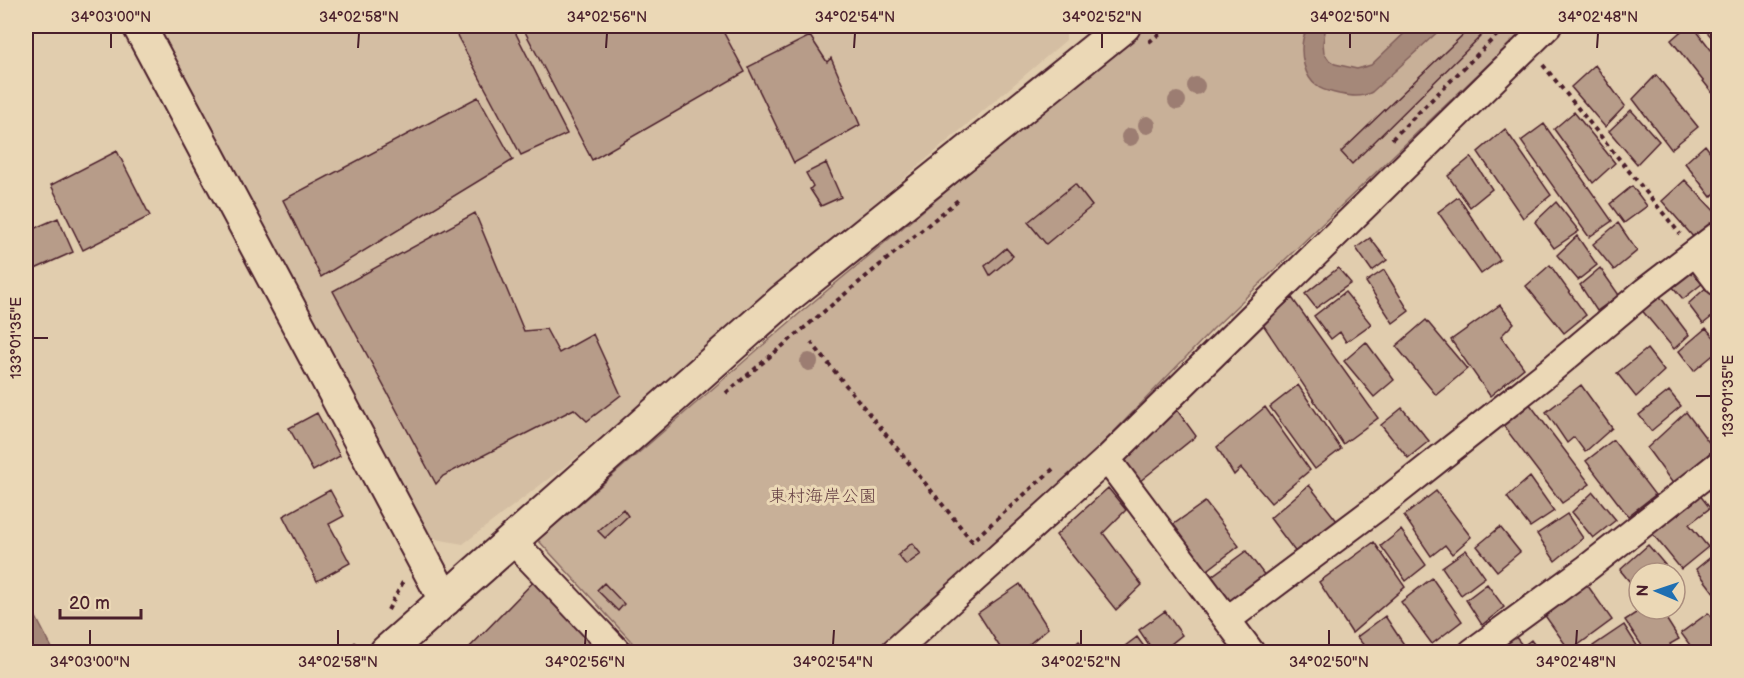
<svg xmlns="http://www.w3.org/2000/svg" width="1744" height="678" viewBox="0 0 1744 678" font-family="'Balsamiq Sans','Klee One',sans-serif">
  <style>
    .built { fill: #d4bea3 }
    .green { fill: #c8b098; stroke: #896862; stroke-width: 1.5 }
    .water { fill: #a58879; stroke: #815e5a; stroke-width: 1.5 }
    .building { fill: #b79c89; stroke: #4a1f2b; stroke-width: 1.5 }
    .lines { fill: none; stroke-linecap: round; stroke-linejoin: round }
    .minor-casing { stroke: #4a1f2b; stroke-width: 30 }
    .tertiary-casing { stroke: #4a1f2b; stroke-width: 36 }
    .path { stroke: #4a1f2b; stroke-width: 4; stroke-dasharray: 4.5 4.5; stroke-linecap: butt }
    .minor { stroke: #ebd8b6; stroke-width: 26 }
    .tertiary { stroke: #ebd8b6; stroke-width: 32 }
    .tree { fill: #9c7d72 }
    .ticks { fill: none; stroke: #4a1f2b; stroke-width: 2 }
    .labels { text-anchor: middle; dominant-baseline: central; stroke-width: 6; stroke-linejoin: round; paint-order: stroke }
    .park-label { font-size: 18px; fill: #633c41; stroke: #ebd8b6 }
    .neatline { fill: none; stroke: #4a1f2b; stroke-width: 2 }
    .ticks-label { font-size: 15px; text-anchor: middle; fill: #4a1f2b }
  </style>
  <rect width="100%" height="100%" fill="#e1cdae"/>
  <filter id="ink" filterUnits="userSpaceOnUse"><feTurbulence type="fractalNoise" baseFrequency=".0167" numOctaves="2"/><feDisplacementMap in="SourceGraphic" scale="12" xChannelSelector="R" yChannelSelector="G"/><feConvolveMatrix kernelMatrix="1 2 1 2 8 2 1 2 1" color-interpolation-filters="sRGB"/></filter>
  <g filter="url(#ink)">
    <path class="built" d="M152 26H1066V40L581 454 463 544 424 537Z"/>
    <path class="green" d="M1145 26H1528L1213 329 1055 493 880 652H641L538 540 800 313Z"/>
    <path class="water" d="M1309 26H1326L1323 43 1324 53 1329 60 1335 64 1357 69 1371 65 1412 26H1444L1372 92C1362 98 1350 96 1339 94 1332 92 1323 91 1317 86 1304 77 1300 54 1303 39 1304 34 1307 30 1309 26Z
      M26 598 54 652H26Z"/>
    <path class="building" d="M452 26H512L567 134 521 155Z
      M522 26H720L745 72 592 160Z
      M1472 26H1491L1352 164 1341 152Z
      M1687 26H1693L1718 59V100L1671 40Z
      M1702 26H1718V36L1714 40Z
      M810 36 827 62 831 58 860 125 794 163 748 67Z
      M1595 65 1625 106 1605 127 1571 87Z
      M1656 75 1698 127 1671 149 1633 99Z
      M478 97 513 160 321 277 283 200Z
      M1631 110 1659 141 1637 164 1609 131Z
      M1574 112 1615 163 1593 183 1554 129Z
      M1544 124 1612 221 1589 237 1521 141Z
      M1505 129 1551 195 1523 218 1478 152Z
      M1705 145 1718 162V190L1711 197 1685 163Z
      M117 151 150 216 83 250 51 185Z
      M1471 157 1492 189 1470 207 1448 176Z
      M826 163 841 197 821 206 810 189 813 186 806 173Z
      M1685 180 1718 215V222L1695 239 1662 201Z
      M1075 184 1092 206 1046 244 1028 222Z
      M1632 186 1647 206 1624 223 1610 204Z
      M1458 197 1500 260 1481 274 1438 212Z
      M1556 202 1579 231 1554 248 1535 222Z
      M475 213 524 331 546 329 559 353 593 334 621 395 587 421 574 409 443 476 436 484 333 291Z
      M58 218 73 252 26 273V232Z
      M1618 223 1637 251 1614 270 1593 244Z
      M1577 236 1597 265 1578 280 1557 255Z
      M1370 238 1387 260 1372 271 1356 248Z
      M1006 248 1013 256 990 275 985 266Z
      M1550 265 1586 315 1564 333 1526 286Z
      M1697 265 1708 279 1683 299 1672 286Z
      M1338 268 1351 283 1316 308 1305 294Z
      M1600 268 1619 295 1597 311 1580 285Z
      M1384 270 1409 311 1393 323 1366 282Z
      M1709 285 1718 297V312L1703 324 1688 304Z
      M1345 292 1371 324 1346 342 1340 332 1331 339 1314 316Z
      M1658 294 1689 335 1674 349 1640 308Z
      M1292 298 1378 418 1343 444 1262 323Z
      M1500 305 1514 323 1501 336 1524 368 1490 396 1451 340Z
      M1426 320 1467 369 1436 395 1396 346Z
      M1706 328 1718 342V351L1694 371 1679 351Z
      M1366 342 1394 380 1374 397 1344 361Z
      M1647 349 1664 371 1636 397 1617 373Z
      M1298 385 1341 449 1315 469 1270 407Z
      M1581 385 1612 428 1585 452 1574 437 1567 443 1546 412Z
      M1669 391 1681 406 1651 431 1639 415Z
      M1529 403 1590 484 1562 503 1502 424Z
      M1265 407 1310 470 1271 503 1241 468 1234 475 1217 447Z
      M1402 408 1429 441 1408 458 1381 425Z
      M1177 410 1196 436 1139 482 1121 453Z
      M1686 412 1714 449 1674 485 1647 448Z
      M317 413 340 456 313 471 289 428Z
      M1613 440 1655 495 1628 516 1586 461Z
      M1530 477 1554 511 1530 527 1507 497Z
      M1309 485 1337 521 1297 554 1270 518Z
      M1108 488 1126 510 1103 533 1142 585 1116 610 1056 535Z
      M330 490 344 516 329 524 350 563 317 581 283 516Z
      M1436 491 1471 537 1452 554 1445 545 1431 556 1404 516Z
      M1593 492 1616 520 1593 538 1572 512Z
      M1699 494 1710 508 1689 524 1708 547 1681 569 1651 532Z
      M1205 502 1239 546 1201 575 1167 529Z
      M623 509 628 516 605 538 598 531Z
      M1567 514 1583 538 1555 561 1537 534Z
      M1500 527 1520 552 1497 571 1477 546Z
      M1401 530 1426 565 1406 581 1381 546Z
      M1374 542 1405 587 1352 633 1319 582Z
      M912 543 921 554 906 565 898 555Z
      M1648 545 1672 573H1639V593L1620 570Z
      M1466 550 1485 577 1461 595 1442 567Z
      M1246 551 1266 577 1225 608 1205 581Z
      M1718 551V598L1696 569Z
      M541 574 621 652H465Z
      M1432 578 1462 621 1432 644 1401 602Z
      M1583 579 1612 620 1570 651 1541 610Z
      M604 583 624 604 618 611 597 590Z
      M1020 584 1048 628 1020 652H1003L978 613Z
      M1487 584 1504 607 1482 625 1466 600Z
      M1642 609H1660L1679 639 1670 644 1674 651 1671 652H1646L1625 620Z
      M1165 611 1182 635 1161 652H1154L1139 630Z
      M1708 613 1718 627V643L1706 652H1695L1681 633Z
      M1385 616 1409 652H1369L1357 637Z
      M1624 625 1641 652H1598L1593 646Z
      M1514 635 1523 646 1531 640 1540 652H1493Z
      M1137 637 1148 652H1117Z
      M1079 641 1090 652H1067Z"/>
    <g class="lines">
      <g class="minor-casing">
        <path id="minor" d="M1696 253 1718 282
          M1107 459 1251 652
          M512 540 618 652
          M1227 620 1383 503 1551 370 1645 291 1718 235
          M894 652 1107 459 1548 26
          M1472 652 1587 568 1718 465"/>
      </g>
      <g class="tertiary-casing">
        <path id="tertiary" d="M139 26 445 600
          M386 652 782 301 1124 26"/>
      </g>
      <path class="path" d="M1149 42 1169 26
        M1543 65 1680 234
        M1392 139 1506 26
        M811 342 972 541 1053 469
        M726 393 958 200
        M388 610 403 582
        M346 652 358 641"/>
      <use href="#minor" class="minor"/>
      <use href="#tertiary" class="tertiary"/>
    </g>
    <g class="tree">
      <circle cx="1196" cy="86" r="9"/>
      <circle cx="1177" cy="101" r="9"/>
      <circle cx="1147" cy="125" r="9"/>
      <circle cx="1130" cy="137" r="9"/>
      <circle cx="809" cy="362" r="9"/>
    </g>
  </g>
  <path class="ticks" d="M111 48V33M358 48 359 33M606 48 607 33M854 48 855 33M1102 48V33M1350 48V33M1597 48 1598 33M33 338H48M1696 396H1711M90 645V630M338 645V630M585 645 586 630M833 645 834 630M1081 645V630M1329 645V630M1576 645 1577 630"/>
  <g class="labels">
    <g class="park-label">
      <text x="823" y="496">東村海岸公園</text>
    </g>
  </g>
  <rect width="1744" height="678" fill="none" stroke="#ebd8b6" stroke-width="66"/>
  <g transform="translate(1657 591) rotate(272)"><circle r="28" fill="#ebd8b6" stroke="#ab8e7e" stroke-width="1.5"/>
  <path d="M0-4.5L10 22L0 15L-10 22Z" fill="#1f6fb2"/>
  <text y="-9" font-size="16" font-weight="bold" text-anchor="middle" fill="#4a1f2b">N</text>
  </g>
  <path d="M60 609v9h81v-9" fill="none" stroke="#4a1f2b" stroke-width="3"/>
  <text x="69" y="609" font-size="18" fill="#4a1f2b" stroke="#ebd8b6" stroke-width="4.5" paint-order="stroke">20 m</text>
  <rect x="33" y="33" width="1678" height="612" class="neatline"/>
  <g class="ticks-label">
    <text x="111" y="22">34°03'00"N</text>
    <text x="359" y="22">34°02'58"N</text>
    <text x="607" y="22">34°02'56"N</text>
    <text x="855" y="22">34°02'54"N</text>
    <text x="1102" y="22">34°02'52"N</text>
    <text x="1350" y="22">34°02'50"N</text>
    <text x="1598" y="22">34°02'48"N</text>
    <text transform="translate(16 338) rotate(-90)" y="5">133°01'35"E</text>
    <text transform="translate(1728 396) rotate(-90)" y="5">133°01'35"E</text>
    <text x="90" y="667">34°03'00"N</text>
    <text x="338" y="667">34°02'58"N</text>
    <text x="585" y="667">34°02'56"N</text>
    <text x="833" y="667">34°02'54"N</text>
    <text x="1081" y="667">34°02'52"N</text>
    <text x="1329" y="667">34°02'50"N</text>
    <text x="1576" y="667">34°02'48"N</text>
  </g>
</svg>
